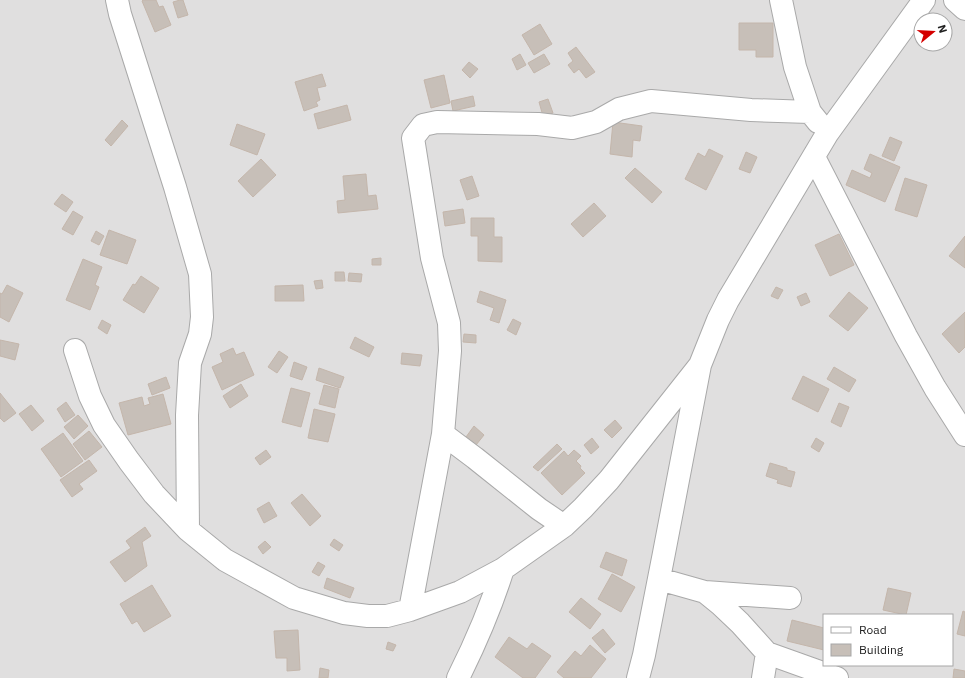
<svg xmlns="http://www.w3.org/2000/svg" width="965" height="678" viewBox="0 0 965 678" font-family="'IBM Plex Sans',sans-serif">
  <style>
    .residential { fill: #e0dfdf; fill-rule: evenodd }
    .building { fill: #c7bfb8; stroke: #c4b6ab }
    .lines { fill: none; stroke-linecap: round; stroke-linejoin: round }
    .minor-casing { stroke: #a9a9a9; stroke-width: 24 }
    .minor { stroke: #fff; stroke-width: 22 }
  </style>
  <rect width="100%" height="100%" fill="#f2efe9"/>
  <path class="residential" d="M0 0H965V678H0ZM921 20H945V44H921ZM824 615H952V665H824Z"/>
  <path class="building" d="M143 0H156L159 7 163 6 171 25 155 32 142 1Z
    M180 0H183L188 15 178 18 173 2Z
    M739 23H773V57H756V50H739Z
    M540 24 552 44 534 55 522 35Z
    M576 47 595 72 586 78 579 69 574 73 568 65 573 61 568 53Z
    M520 54 526 65 517 70 512 59Z
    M544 54 550 64 534 73 528 63Z
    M469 62 478 69 470 78 462 70Z
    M322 74 326 86 317 88 320 100 316 102 318 106 304 111 295 82Z
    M444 75 450 103 431 108 424 80Z
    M473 96 475 106 453 111 451 101Z
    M548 99 553 113 543 116 539 102Z
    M347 105 351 120 318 129 314 114Z
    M122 120 128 126 111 146 105 140Z
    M613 122 642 126 640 141 633 140 632 157 610 154Z
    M237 124 265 134 257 155 230 145Z
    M890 137 902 142 894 161 882 156Z
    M709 149 723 156 706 190 685 179 698 153 705 157Z
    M746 152 757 157 750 173 739 169Z
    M870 154 900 167 885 202 846 185 852 170 870 178 872 173 864 169Z
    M261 159 276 175 253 197 238 181Z
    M635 168 662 192 652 203 625 178Z
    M366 174 368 196 376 195 378 209 338 213 337 201 345 200 343 176Z
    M472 176 479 196 467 200 460 180Z
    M905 178 927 185 917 217 895 210Z
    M62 194 73 202 66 212 54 204Z
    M594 203 606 216 583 237 571 224Z
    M463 209 465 223 445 226 443 212Z
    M73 211 83 217 73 235 62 229Z
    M471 218H494V237H502V262L478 261V236H471Z
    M109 230 136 240 127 264 100 255Z
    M96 231 104 236 99 245 91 241Z
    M839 234 854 265 830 276 815 245Z
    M965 236V268L949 256Z
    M381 258V265H372V259Z
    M83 259 102 267 95 285 99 287 90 310 66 300Z
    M335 272H344L345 281H335Z
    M349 273 362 274 361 282 348 281Z
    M141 276 159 288 144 313 123 300 133 284 135 285Z
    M322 280 323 288 316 289 314 281Z
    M7 285 23 293 9 322 0 317V293L2 294Z
    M303 285 304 301H275V286Z
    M776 287 783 290 778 299 771 296Z
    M480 291 506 300 499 323 490 320 494 308 477 302Z
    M849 292 868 308 848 331 829 316Z
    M806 293 810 302 801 306 797 297Z
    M965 312V347L959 353 942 334Z
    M513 319 521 323 516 335 507 330Z
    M102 320 111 325 107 334 98 328Z
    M464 334 476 335V343L463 342Z
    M355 337 374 347 369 357 350 348Z
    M0 340 19 344 15 360 0 356Z
    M233 348 236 355 244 352 254 375 222 390 212 367 223 362 220 354Z
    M279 351 288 357 277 373 268 367Z
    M402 353 422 355 420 366 401 364Z
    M294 362 307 367 302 380 290 376Z
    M834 367 856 380 849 392 827 379Z
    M319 368 344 377 340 388 316 380Z
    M803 376 829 389 818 412 792 399Z
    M166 377 170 388 152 395 148 384Z
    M241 384 248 396 230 408 223 396Z
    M324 385 339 389 335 408 319 404Z
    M291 388 310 393 301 427 282 422Z
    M0 393 16 413 4 422 0 418Z
    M163 394 171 424 128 435 119 403 142 397 144 406 150 404 148 398Z
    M66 402 75 415 65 422 57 409Z
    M839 403 849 407 841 427 831 422Z
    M31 405 44 421 32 431 19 414Z
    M314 409 335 414 328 442 308 438Z
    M78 415 88 426 74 439 64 427Z
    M615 420 622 428 612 438 604 430Z
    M474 426 484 435 476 445 466 437Z
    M89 431 102 447 85 460 73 444Z
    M63 433 83 461 61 477 41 449Z
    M592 438 599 447 591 454 584 445Z
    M816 438 824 443 819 452 811 447Z
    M557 444 562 449 538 471 533 467Z
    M266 450 271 457 260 465 255 458Z
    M574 450 581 456 576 461 581 466 580 468 585 473 562 495 541 473 564 451 568 456Z
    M89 460 97 471 79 484 83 489 72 497 60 480Z
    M770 463 787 468V470L795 472 791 487 777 483 778 480 766 476Z
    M302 494 321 516 310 526 291 503Z
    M269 502 277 516 264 523 257 509Z
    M145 527 151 536 142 542 147 566 125 582 110 562 131 548 126 541Z
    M334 539 343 545 339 551 330 545Z
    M265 541 271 547 263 554 258 547Z
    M606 552 627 560 622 576 600 567Z
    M318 562 325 566 319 576 312 572Z
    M612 574 635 587 621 612 598 599Z
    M327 578 354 588 350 598 324 588Z
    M152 585 171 616 144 632 137 621 132 624 120 604Z
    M888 588 911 593 906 615 883 610Z
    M581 598 601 614 590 629 569 612Z
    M963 611 965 612V636L957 634Z
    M792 620 824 628V650L787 641Z
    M603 629 615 644 605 653 592 638Z
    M298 630 300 670 287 671V658H276L274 631Z
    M509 637 527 649 532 643 551 656 535 678H523L495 657Z
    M388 642 396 645 393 651 386 649Z
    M590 645 606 659 591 678H564L557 672 575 651 581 656Z
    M320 668 329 670 328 678H319Z
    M954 669 965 671V678H953Z"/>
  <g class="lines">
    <g class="minor-casing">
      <path id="minor" d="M117 0 120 14 175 187 200 274 202 317 200 334 190 363 187 415 188 530
        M781 0 795 67 810 112 818 122
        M955 0 965 9
        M814 157 906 336 935 388 965 435
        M75 350 90 396 104 425 129 461 154 494 188 530 225 560 294 598 344 613 368 616H387L410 610 460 592 503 569 564 526 583 508 609 480 700 365
        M443 434 475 458 539 509 564 526
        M659 579 705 592 721 605 740 623 767 653 763 678
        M705 592 790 598
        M410 610 443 434 450 351 449 323 432 258 413 138 423 125 437 122 538 124 572 128 596 122 619 109 651 101 751 110 810 112
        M767 653 837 678
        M458 678C476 642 491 607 503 569
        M638 678 644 655 664 553 700 365 718 320 728 300 827 134 924 0"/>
    </g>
    <use href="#minor" class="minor"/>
  </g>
  <rect x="823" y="614" width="130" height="52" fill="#ffffff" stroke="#a7a7a7"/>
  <rect x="831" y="627" width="20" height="6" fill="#ffffff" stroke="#a7a7a7"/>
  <text x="859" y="634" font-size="12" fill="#222222">Road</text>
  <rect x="831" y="644" width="20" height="12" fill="#c7bfb8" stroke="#a7a7a7"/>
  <text x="859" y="654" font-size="12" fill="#222222">Building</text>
  <g transform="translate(933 32) rotate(72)"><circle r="19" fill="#ffffff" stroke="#a7a7a7"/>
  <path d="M0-3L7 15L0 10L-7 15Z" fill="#d40000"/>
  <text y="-6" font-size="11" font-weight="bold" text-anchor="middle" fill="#222222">N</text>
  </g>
</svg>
